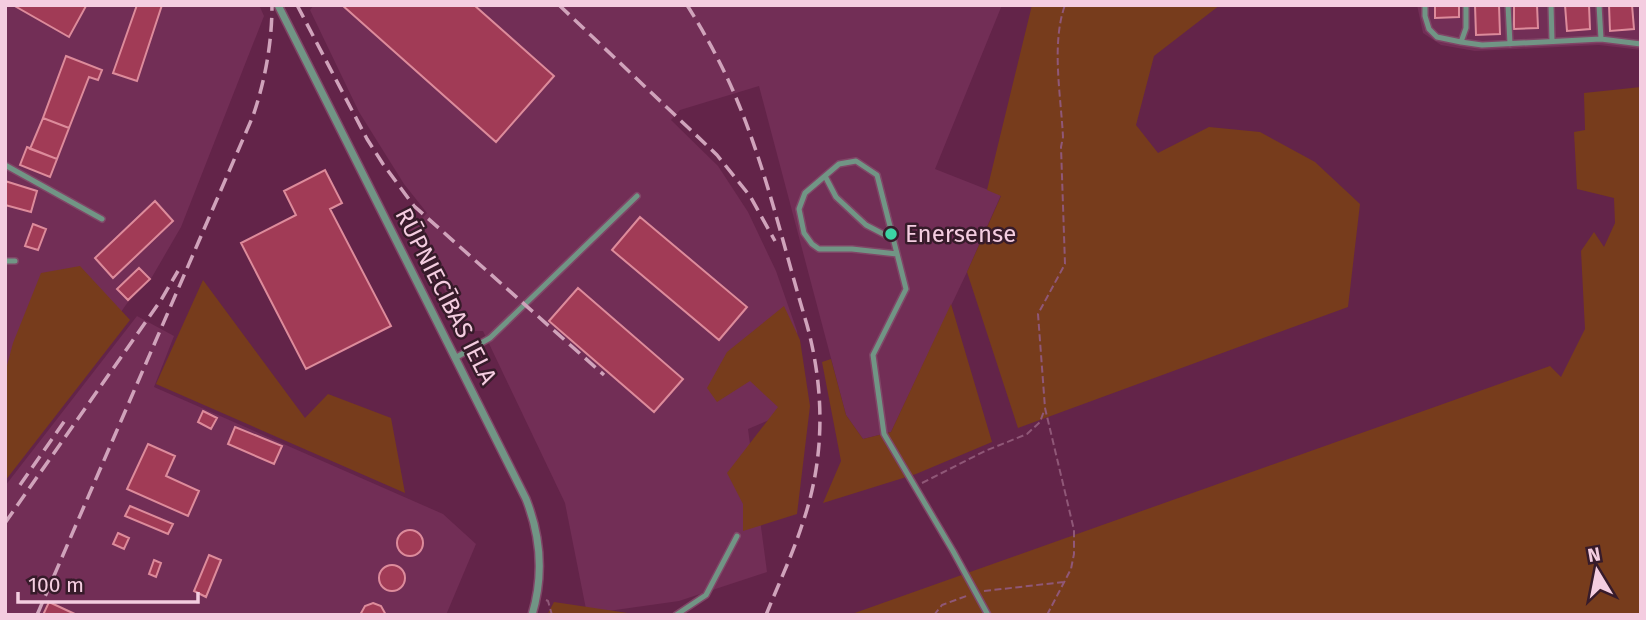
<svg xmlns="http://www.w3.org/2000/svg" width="1646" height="620" viewBox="0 0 1646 620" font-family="'Fira Sans',sans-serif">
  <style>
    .built { fill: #722e56 }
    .green { fill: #773c1c }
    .building { fill: #a13b56; stroke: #dd8b9b; stroke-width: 2 }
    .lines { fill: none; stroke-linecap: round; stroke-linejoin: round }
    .lane-casing { stroke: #804667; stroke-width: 8 }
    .street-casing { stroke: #804667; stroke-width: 10 }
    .path { stroke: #8f5777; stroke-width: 2; stroke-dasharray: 7 3.5; stroke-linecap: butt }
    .lane { stroke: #719585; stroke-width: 5 }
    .street { stroke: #719585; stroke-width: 7 }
    .rail { stroke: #d0a3bb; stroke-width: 3.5; stroke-dasharray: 14 7; stroke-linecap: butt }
    .poi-dot { fill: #3bd4a4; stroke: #371b2a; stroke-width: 2.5 }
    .labels { text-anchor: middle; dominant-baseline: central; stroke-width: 5; stroke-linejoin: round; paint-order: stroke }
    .poi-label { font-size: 24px; fill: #f4cde0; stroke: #371b2a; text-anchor: start }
    .street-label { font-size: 24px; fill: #f4cde0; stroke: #371b2a }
  </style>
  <rect width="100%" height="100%" fill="#632449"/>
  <path class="built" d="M5 5H259L264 16 181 227 152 277 128 302 5 477Z
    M314 5H1002L935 169 1001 195 967 272 891 432 863 439 846 415 759 86 680 110 671 120 718 166 748 212 776 271 797 331 805 405 748 429 767 572 679 601 587 614 565 503 483 331H468L410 231 427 213 404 184 359 112 310 10Z
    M1417 5H1641V50L1599 45 1475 51 1441 45 1423 33Z
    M137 316 174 336 154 387 443 514 476 544 446 615H5V486Z"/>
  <path class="green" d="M1032 5H1220L1154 56 1136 125 1158 153 1209 127 1260 132 1315 162 1360 204 1348 307 1018 428 967 272 1001 196 987 190Z
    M1641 87V615H849L1550 366 1561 377 1585 329 1581 251 1594 232 1604 247 1615 223 1614 198 1577 189 1574 132 1585 130 1584 93Z
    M80 266 130 320 5 481V373L13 343 41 273Z
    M203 280 305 418 328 394 391 418 405 493 156 384Z
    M951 304 992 442 916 474 823 503 841 461 822 362 831 359 846 415 863 439 891 432Z
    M784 306 800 340 810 406 797 514 743 531V504L727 473 778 407 750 381 717 402 707 388 727 352Z
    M554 602 641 615H547Z"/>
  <path class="building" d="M13 5H85L86 6 69 37Z
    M137 5H162L137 81 113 73Z
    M342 5H474L554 76 496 142Z
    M1435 5H1459V17L1435 18Z
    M1475 5H1499L1500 34 1476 35Z
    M1514 5H1537L1538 28 1514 29Z
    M1565 5H1589L1590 29 1567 31Z
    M1609 5H1632L1634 29 1610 31Z
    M66 56 102 70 98 80 89 77 69 128 43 118Z
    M43 118 69 128 57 159 30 149Z
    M27 147 57 159 50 177 20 165Z
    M325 170 342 203 330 209 391 326 306 369 241 243 296 215 284 191Z
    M5 181 37 191 31 212 5 205Z
    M155 201 173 221 113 278 95 258Z
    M640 217 747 307 719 340 612 250Z
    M33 224 46 229 38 250 25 246Z
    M139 268 150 279 128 300 117 289Z
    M578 288 683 379 654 412 549 321Z
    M203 411 217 418 211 429 198 422Z
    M235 427 282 446 274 464 228 444Z
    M148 444 175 456 166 476 199 491 188 516 127 489Z
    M130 506 173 524 168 534 125 516Z
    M397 543a13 13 0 1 1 26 0a13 13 0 1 1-26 0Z
    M118 533 129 538 124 549 113 544Z
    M209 555 221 560 206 597 194 591Z
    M154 560 161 563 156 577 149 574Z
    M379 578a13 13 0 1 1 26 0a13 13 0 1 1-26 0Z
    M49 602 77 615H43Z
    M373 603 381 606 386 615H360L365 606Z"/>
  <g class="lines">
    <g class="lane-casing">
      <path id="lane" d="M1425 5V16L1429 29 1437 37 1461 42 1482 45 1601 39 1641 44
        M1508 5 1510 44
        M1551 5 1552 41
        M1599 5 1601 39
        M1461 42 1466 28V5
        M5 165 102 219
        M825 176 836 197 866 225 893 239
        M897 254 852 249H819L812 244 804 233 799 209 805 193 839 164 856 161 877 175 906 289 873 355 884 434 953 551 988 615
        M5 261H15
        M455 358 490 338 637 196
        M676 615 706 595 737 536"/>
    </g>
    <g class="street-casing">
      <path id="street" d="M278 5 526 499C541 537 544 575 532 615"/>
    </g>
    <path class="path" d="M922 483 985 451 1027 434 1040 422 1044 411
      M984 591 1064 582
      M546 600 548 601 552 615
      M934 615 942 605 969 595
      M1047 615 1071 569 1074 554V530L1045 408 1038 314 1065 264 1061 147 1063 137C1061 96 1051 44 1065 5"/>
    <use href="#lane" class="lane"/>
    <use href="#street" class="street"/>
    <path class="rail" d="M297 5 367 139 383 164 414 206 604 375
      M559 5 717 155 750 196 775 241
      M687 5C707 37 725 70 739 105 768 176 785 252 807 325 825 391 825 460 802 525 792 556 778 585 766 615
      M20 485 66 419
      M5 523 161 300 178 271
      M37 615 253 116C265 81 272 43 272 5"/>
  </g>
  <circle class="poi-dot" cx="891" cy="234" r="7"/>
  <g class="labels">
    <g class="poi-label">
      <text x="905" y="234">Enersense</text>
    </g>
    <g class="street-label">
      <text transform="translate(446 296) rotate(63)">RŪPNIECĪBAS IELA</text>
    </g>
  </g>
  <rect width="1646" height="620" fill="none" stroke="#f4cde0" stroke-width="14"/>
  <g transform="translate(1597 571) rotate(350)" stroke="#371b2a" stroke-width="5" paint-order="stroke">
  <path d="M0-5L12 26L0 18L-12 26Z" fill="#f4cde0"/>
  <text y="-10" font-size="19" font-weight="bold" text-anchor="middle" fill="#f4cde0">N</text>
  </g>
  <path d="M18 592v10h180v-10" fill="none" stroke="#f4cde0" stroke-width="3.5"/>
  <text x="28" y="592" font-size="21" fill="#f4cde0" stroke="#371b2a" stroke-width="5" paint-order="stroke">100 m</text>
</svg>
